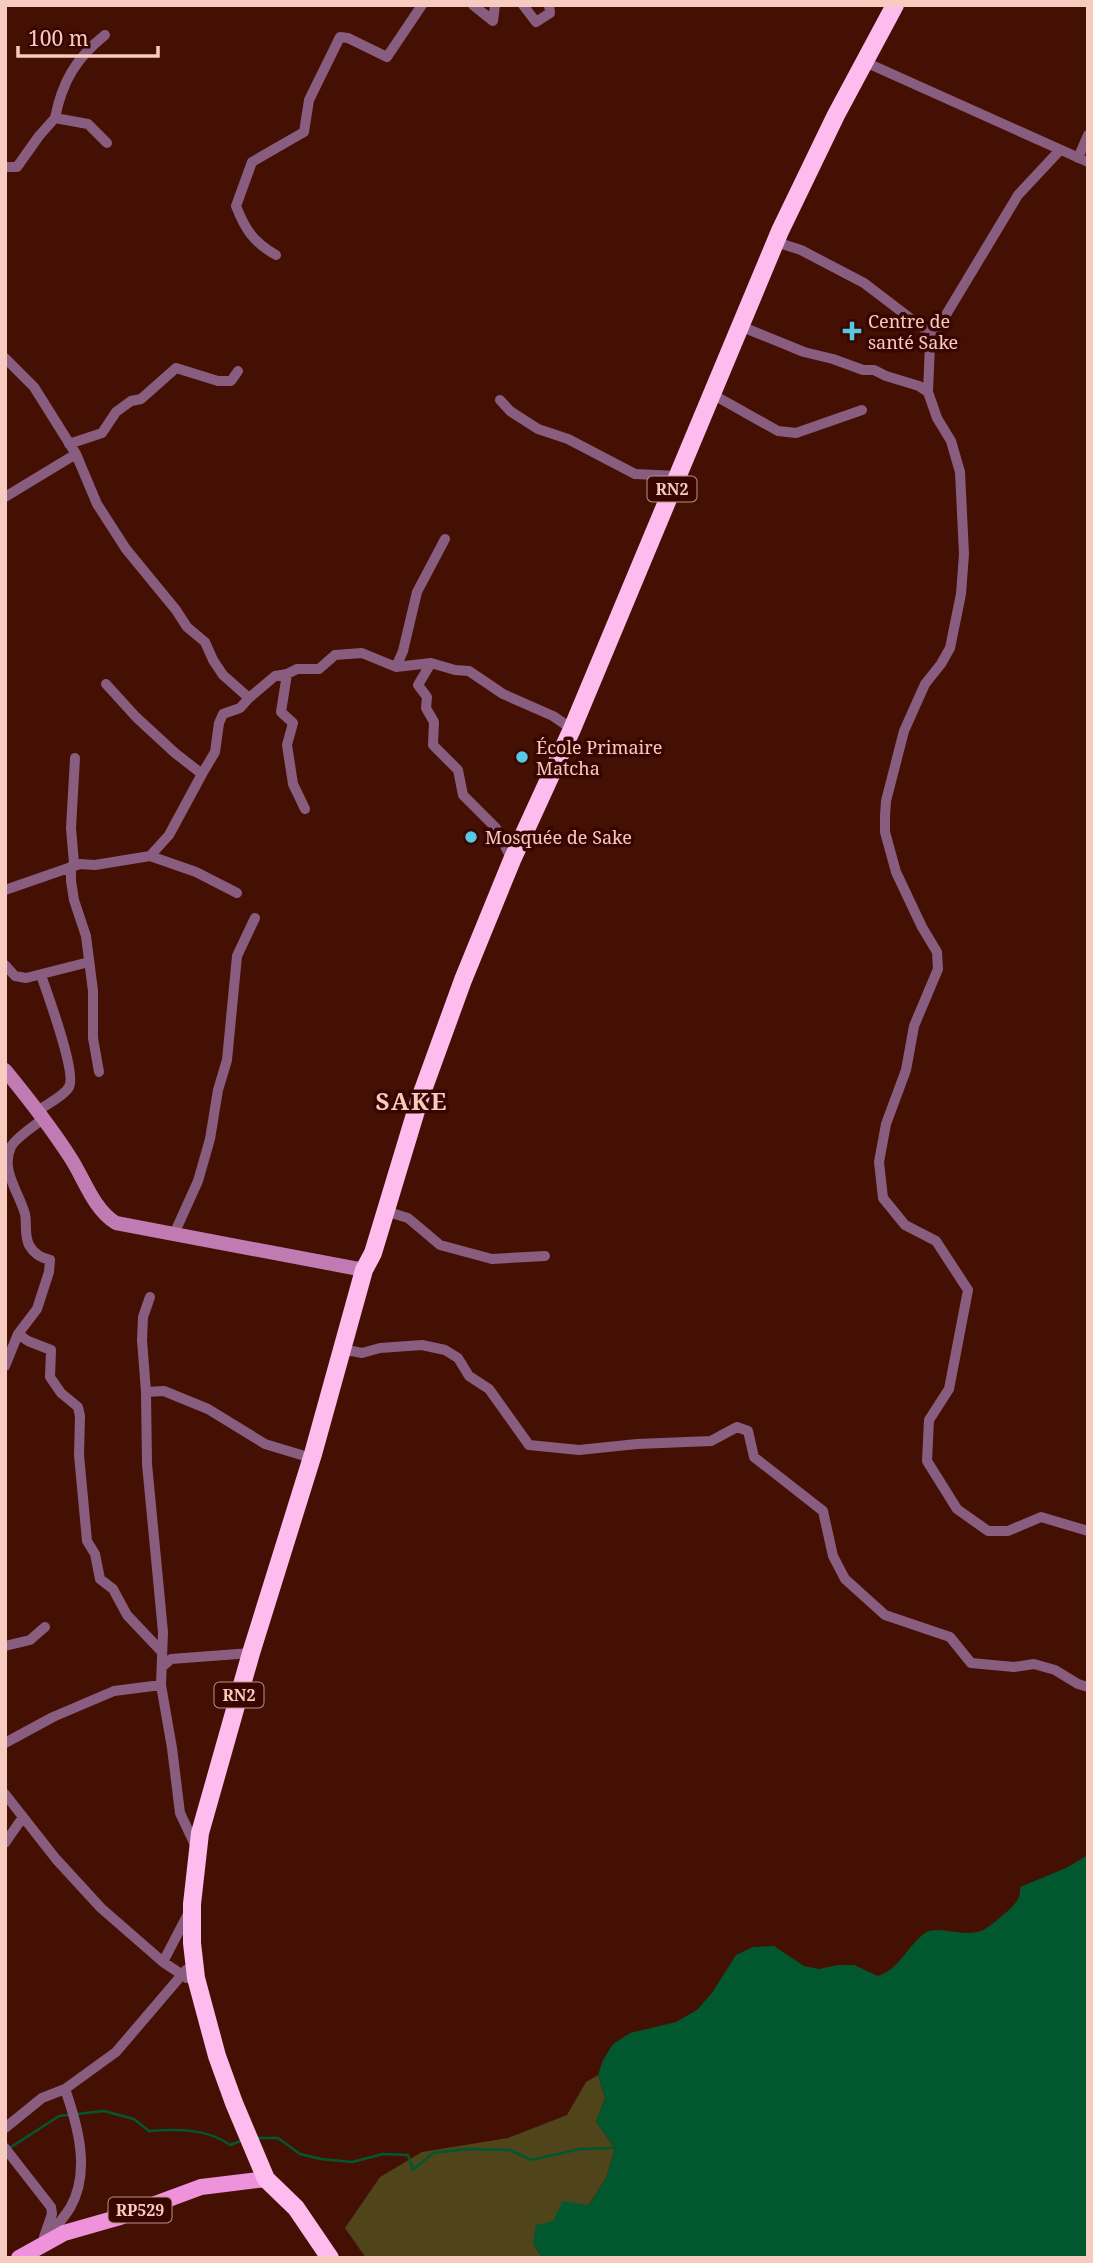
<svg xmlns="http://www.w3.org/2000/svg" width="1093" height="2263" viewBox="0 0 1093 2263" font-family="'Noto Serif',serif">
  <style>
    .green { fill: #4f441a }
    .water { fill: #01582f }
    .lines { fill: none; stroke-linecap: round; stroke-linejoin: round }
    .stream { stroke: #01582f; stroke-width: 2.5 }
    .street { stroke: #895d7f; stroke-width: 10 }
    .secondary { stroke: #c17bb3; stroke-width: 14 }
    .primary { stroke: #ed92db; stroke-width: 16 }
    .highway { stroke: #fdbbee; stroke-width: 18 }
    .poi-dot { fill: #57c9e2; stroke: #390500; stroke-width: 2.5 }
    .labels { text-anchor: middle; dominant-baseline: central; stroke-width: 7; stroke-linejoin: round; paint-order: stroke }
    .shield { fill: #390500; stroke: #be9086; stroke-width: 2 }
    .shield-label { font-size: 16px; font-weight: bold; fill: #f7cbc0 }
    .poi-label { font-size: 18px; fill: #f7cbc0; stroke: #390500; text-anchor: start }
    .district-label { font-size: 24px; font-weight: bold; letter-spacing: 2px; fill: #f7cbc0; stroke: #390500 }
  </style>
  <rect width="100%" height="100%" fill="#451004"/>
  <path class="green" d="M598 2075 605 2098 596 2122 615 2148 606 2178 589 2205 553 2221 533 2243 542 2258H366L345 2228 380 2177 422 2152 508 2138 567 2115 586 2082Z"/>
  <path class="water" d="M1088 1855V2258H542L533 2243 536 2225 553 2221 563 2201 589 2205 606 2178 615 2148 596 2122 605 2098 598 2075 603 2060 613 2044 630 2033 676 2022 697 2010 712 1993 736 1955 753 1947 774 1946 804 1966 819 1969 838 1965H854L878 1976C900 1969 907 1946 925 1933 939 1924 963 1939 983 1930 993 1925 1001 1916 1009 1910 1016 1903 1021 1898 1020 1887L1066 1868Z"/>
  <g class="lines">
    <path class="stream" d="M257 2138H278L300 2154 321 2159 352 2162 383 2154 408 2155 413 2170 433 2153 466 2149 510 2150 531 2160 580 2149 615 2148
      M8 2149 59 2116 104 2111 134 2119 149 2131C177 2129 206 2128 230 2145L244 2140"/>
    <path class="street" d="M473 5 493 21 495 5
      M523 5 536 22 550 13 549 5
      M865 62 1088 162
      M55 118C62 82 76 58 105 35
      M1078 158 1088 135
      M5 167H17L39 136 55 118 88 124 107 143
      M776 242 801 250 864 283 923 328H938
      M276 255C253 242 245 229 236 206L252 162 304 132 309 100 340 37 348 38 387 57 422 5
      M740 326 804 352 833 359 863 370H874L886 376 919 386 928 392 937 418 951 441 960 472 964 554 961 594 950 648 941 664 925 684 904 731 886 801 885 816V832L896 872 922 927 937 952 938 969 914 1026 906 1070 886 1124 879 1162 883 1198 905 1225 936 1241 968 1290 949 1389 929 1420 927 1461 957 1509 988 1531H1008L1041 1517 1088 1531
      M5 358 34 387 76 454 97 504 126 549 176 610 187 627 205 642 213 660 223 675 249 698 275 676 287 674 297 669H319L335 655 362 653 396 667 431 663 455 670 469 671 503 694 553 716 572 729
      M928 392 930 344 938 328 1018 195 1060 150
      M712 394 778 431 796 433 862 410
      M500 400 510 411 538 429 568 439 635 474 678 476
      M69 444 102 433 116 412 131 401 141 399 176 368 218 381H231L238 371
      M5 497 76 454
      M431 663 418 685 427 697 426 708 434 722 433 745 458 770 463 795 496 828 512 860
      M396 667 403 651 417 592 445 539
      M287 674 281 712 293 723 287 745 293 784 305 809
      M106 684 136 717 175 753 202 774 169 835 150 856
      M75 758 71 828 74 863 71 867V881L74 900 86 936 93 991V1038L99 1072
      M202 774 215 752 219 723 223 714 240 708 249 698
      M5 890 80 864 95 865 150 856 196 872 237 893
      M5 965 15 976 26 978 89 962
      M39 1110C47 1104 64 1096 69 1087 77 1073 47 993 41 975
      M385 1211 408 1218 440 1245 492 1259 545 1256
      M174 1234 198 1181 210 1139 218 1090 227 1060 237 956 255 918
      M150 1297 143 1317 142 1340 146 1392 147 1464 163 1632 161 1685 172 1748 180 1813 197 1849
      M18 1334 28 1341 51 1350 50 1377 61 1393 78 1407 80 1416 79 1455 87 1541 95 1554 100 1579 113 1589 127 1615 162 1652
      M342 1352 352 1351 362 1353 380 1348 422 1345 445 1350 458 1358 469 1376 489 1389 529 1445 579 1450 637 1444 711 1441 737 1427 748 1431 754 1457 823 1511 833 1556 845 1579 885 1615 950 1637 971 1663 1014 1667 1034 1664 1055 1670 1078 1684 1088 1687
      M5 1366 18 1334 37 1309 49 1272 50 1260C41 1258 34 1254 29 1245 24 1234 27 1224 25 1214 19 1192 0 1170 11 1147 15 1138 36 1125 44 1118
      M146 1392 164 1391 208 1409 265 1444 308 1457 313 1454
      M5 1646 30 1640 45 1627
      M162 1667 171 1659 251 1653
      M5 1743 53 1717 114 1691 161 1685
      M5 1794 56 1859 101 1908 163 1962 187 1978H196
      M5 1843 23 1817
      M163 1962 188 1914
      M65 2089 116 2052 186 1970
      M5 2128 42 2098 65 2089C78 2126 91 2172 70 2208 63 2219 54 2229 46 2239
      M5 2148 51 2207 52 2214 44 2237"/>
    <path class="secondary" d="M5 1070C28 1098 50 1126 70 1157 84 1178 93 1209 116 1223L364 1270"/>
    <path class="primary" d="M19 2258 64 2233 120 2217 201 2187 266 2179"/>
    <path class="highway" d="M330 2258 296 2208 266 2179 234 2103 217 2056 196 1978 192 1943V1904L200 1833 251 1653 313 1454 364 1270 373 1253 419 1101 463 980 512 860 572 729 780 231 836 115 895 5"/>
  </g>
  <g class="poi-dot">
    <path d="M848.5 320.5h7v7h7v7h-7v7h-7v-7h-7v-7h7z"/>
    <circle cx="522" cy="757" r="7"/>
    <circle cx="471" cy="837" r="7"/>
  </g>
  <g class="labels">
    <g class="shield">
      <rect x="647.5" y="476.5" width="49" height="25" rx="5"/>
      <rect x="214.5" y="1682.5" width="49" height="25" rx="5"/>
      <rect x="108.5" y="2197.5" width="63" height="25" rx="5"/>
    </g>
    <g class="shield-label">
      <text x="672" y="489">RN2</text>
      <text x="239" y="1695">RN2</text>
      <text x="140" y="2210">RP529</text>
    </g>
    <g class="poi-label">
      <text x="868" y="321">Centre de<tspan x="868" dy="21">santé Sake</tspan></text>
      <text x="536" y="747">École Primaire<tspan x="536" dy="21">Matcha</tspan></text>
      <text x="485" y="837">Mosquée de Sake</text>
    </g>
    <g class="district-label">
      <text x="412" y="1100">SAKE</text>
    </g>
  </g>
  <rect width="1093" height="2263" fill="none" stroke="#f7cbc0" stroke-width="14"/>
  <path d="M18 46v10h140v-10" fill="none" stroke="#f7cbc0" stroke-width="3.5"/>
  <text x="28" y="46" font-size="21" fill="#f7cbc0" stroke="#390500" stroke-width="5" paint-order="stroke">100 m</text>
</svg>
